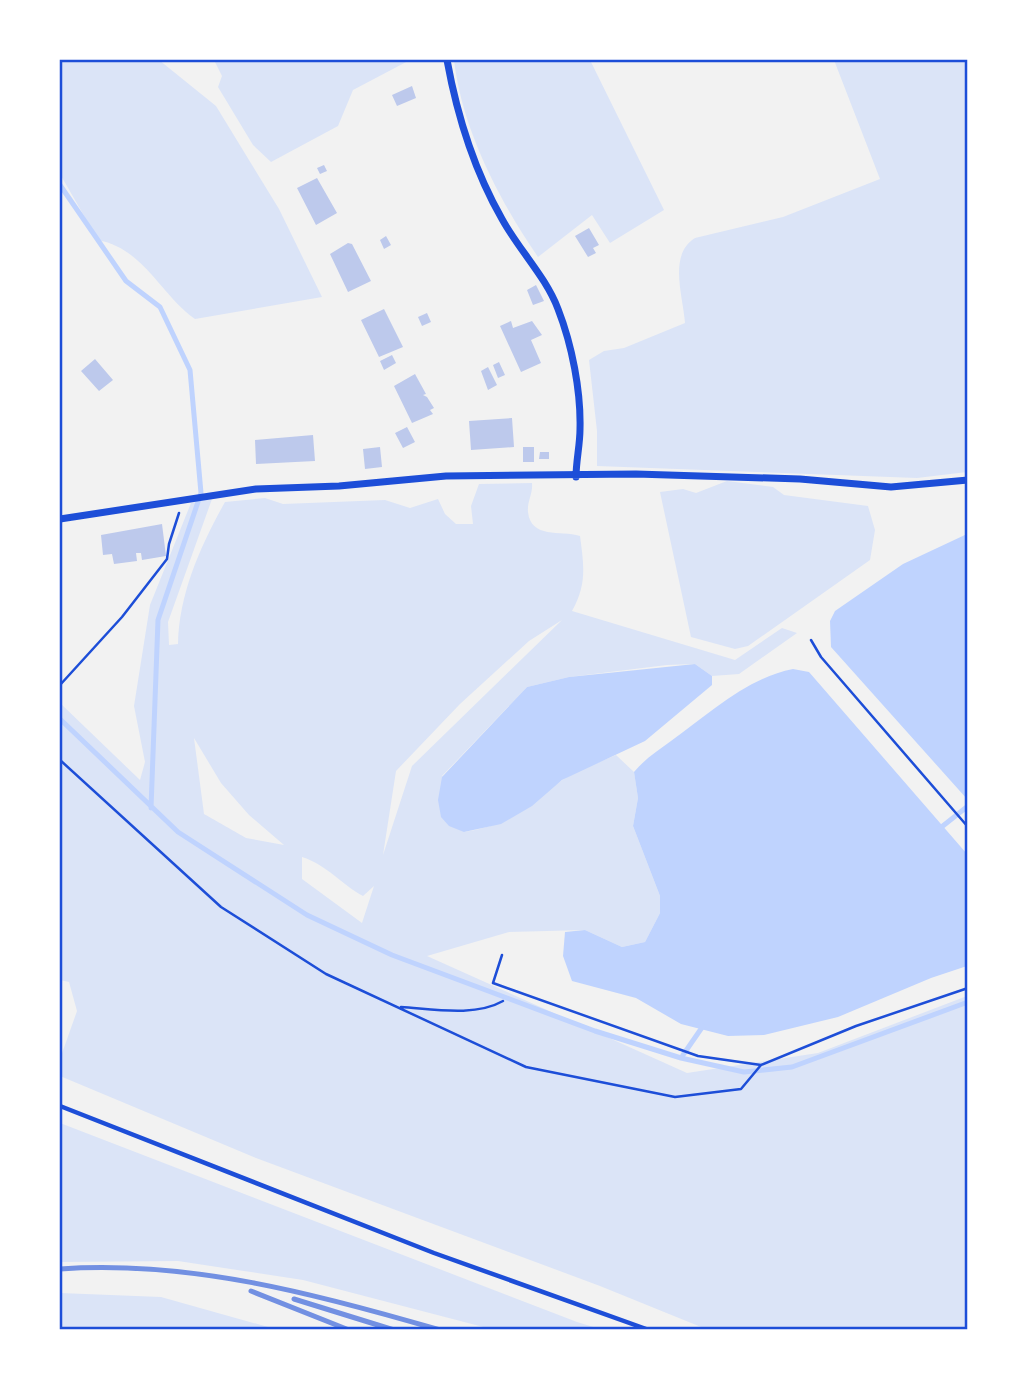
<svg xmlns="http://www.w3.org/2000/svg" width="1027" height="1389" viewBox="0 0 1027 1389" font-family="'Nunito Sans',sans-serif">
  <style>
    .green { fill: #dbe4f7; fill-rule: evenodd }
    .water { fill: #bfd3fe }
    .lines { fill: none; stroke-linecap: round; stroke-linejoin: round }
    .stream { stroke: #bfd3fe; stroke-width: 5 }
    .building { fill: #bdc9ec }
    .path { stroke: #1d4ed8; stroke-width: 2.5 }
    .service { stroke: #1d4ed8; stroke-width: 4.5 }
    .minor { stroke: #1d4ed8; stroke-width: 7 }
    .rail { stroke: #7290e2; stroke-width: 5 }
    .neatline { fill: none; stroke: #1d4ed8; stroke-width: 2.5 }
  </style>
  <rect width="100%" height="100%" fill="#f2f2f2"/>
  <path class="green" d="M60 60H159L216 106 279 209 322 297 195 319C160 294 144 249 98 240L60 174Z
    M214 60H410L353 90 338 126 271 162 253 145 218 87 222 76Z
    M454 60H590L664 210 610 243 592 215 538 257C499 200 462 129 454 60Z
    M834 60H967V472L917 478 597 466V431L589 360 604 351 624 348 685 323C683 295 668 255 695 238L783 217 880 179Z
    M727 481 773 487 784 495 868 506 875 530 870 560 748 646 735 649 691 637 660 492 683 489 696 493Z
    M532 483C533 494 527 501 528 512 531 539 560 530 580 536 584 566 587 584 572 611L735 660 782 628 797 633 739 674 712 676 695 664 667 665 569 677 527 687 442 776 464 832C513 824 523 808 561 781 577 770 598 763 616 755L634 772 638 798 633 826 660 896V913L645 942 622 947 585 930 509 932 427 956 687 1073 818 1053 967 996V1329H706L600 1286 256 1158 60 1076V1059L77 1011 69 982 60 980V703L140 780 145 762 134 706 150 605 191 503 212 499 168 622 169 645 178 644C179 593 201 545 225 502L265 498 283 504 385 500 410 508 438 499 445 514 456 524H473L471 506 479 484ZM562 620 412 766 383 855 396 771 460 704 529 641ZM194 738 221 783 249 815 284 845 246 838 204 814ZM302 857C327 865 341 884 363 896L374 886 362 923 302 879Z
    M60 1123 577 1322 600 1329H491L303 1280 178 1261 60 1262Z
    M60 1293 161 1297 275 1329H60Z"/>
  <path class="water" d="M967 534V799L831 647 830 621 835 611 903 564Z
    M695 664 712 676V685L645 741 562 780 532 806 501 824 464 832 449 826 441 817 438 800 442 777 527 687 569 677Z
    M793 669 809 672 967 854V966L931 978 838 1017 764 1035 728 1036 681 1024 636 998 572 981 563 956 565 932 585 930 622 947 645 942 660 913V896L633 826 638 798 634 772C645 759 657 751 671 741 709 714 747 678 793 669Z"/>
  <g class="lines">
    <path class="stream" d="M60 185 126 281 160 307 190 370 201 493 158 620 151 808
      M60 719 178 832 307 915 392 955 595 1031 681 1058 744 1072 792 1067 968 1002
      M939 829 968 806
      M683 1055 703 1026"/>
  </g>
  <path class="building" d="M412 86 416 98 397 106 392 95Z
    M324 165 327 171 320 174 317 168Z
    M317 178 337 213 316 225 297 188Z
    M589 228 599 245 593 248 596 253 588 257 575 236Z
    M386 236 391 245 384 249 380 240Z
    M348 243 352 244 371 281 348 292 330 254Z
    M536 285 544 301 533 305 527 290Z
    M384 309 403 347 379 357 361 320Z
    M427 313 431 322 422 326 418 317Z
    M511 321 513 328 532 321 542 335 531 340 541 363 521 372 500 326Z
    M392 355 396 363 384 370 380 361Z
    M95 359 113 380 99 391 81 371Z
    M499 362 505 375 498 378 493 365Z
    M488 367 497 385 488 390 481 371Z
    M415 374 426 394 423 395 427 397 434 408 430 410 433 414 412 423 394 386Z
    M512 418 514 447 471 450 469 421Z
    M407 427 415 442 403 448 395 433Z
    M313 435 315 461 256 464 255 440Z
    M380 447 382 467 365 469 363 449Z
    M523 447H534V462H523Z
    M540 452H549V459H539Z
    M162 524 166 556 142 560 141 553H136L137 561 114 564 112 554 103 555 101 535Z"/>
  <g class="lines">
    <path class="path" d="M811 640 821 657 968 827
      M60 685 122 617 167 559 169 544 179 513
      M60 760 221 907 326 974 526 1067 675 1097 741 1089 761 1065
      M502 955 493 983 698 1056 761 1065 856 1026 968 988
      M401 1007C433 1009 475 1017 503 1001"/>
    <path class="service" d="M60 1106 434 1253 649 1330"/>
    <path class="minor" d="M447 60C457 115 474 170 502 219 519 250 546 277 558 309 572 345 581 391 580 429 580 445 576 461 576 477
      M60 519 256 489 339 486 446 476 636 474 800 479 891 487 968 480"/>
    <path class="rail" d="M60 1269C189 1260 317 1294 440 1330
      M251 1291 349 1330
      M294 1299 394 1330"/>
  </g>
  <rect width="1027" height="1389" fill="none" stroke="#ffffff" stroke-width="122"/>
  <rect x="61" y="61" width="905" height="1267" class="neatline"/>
</svg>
